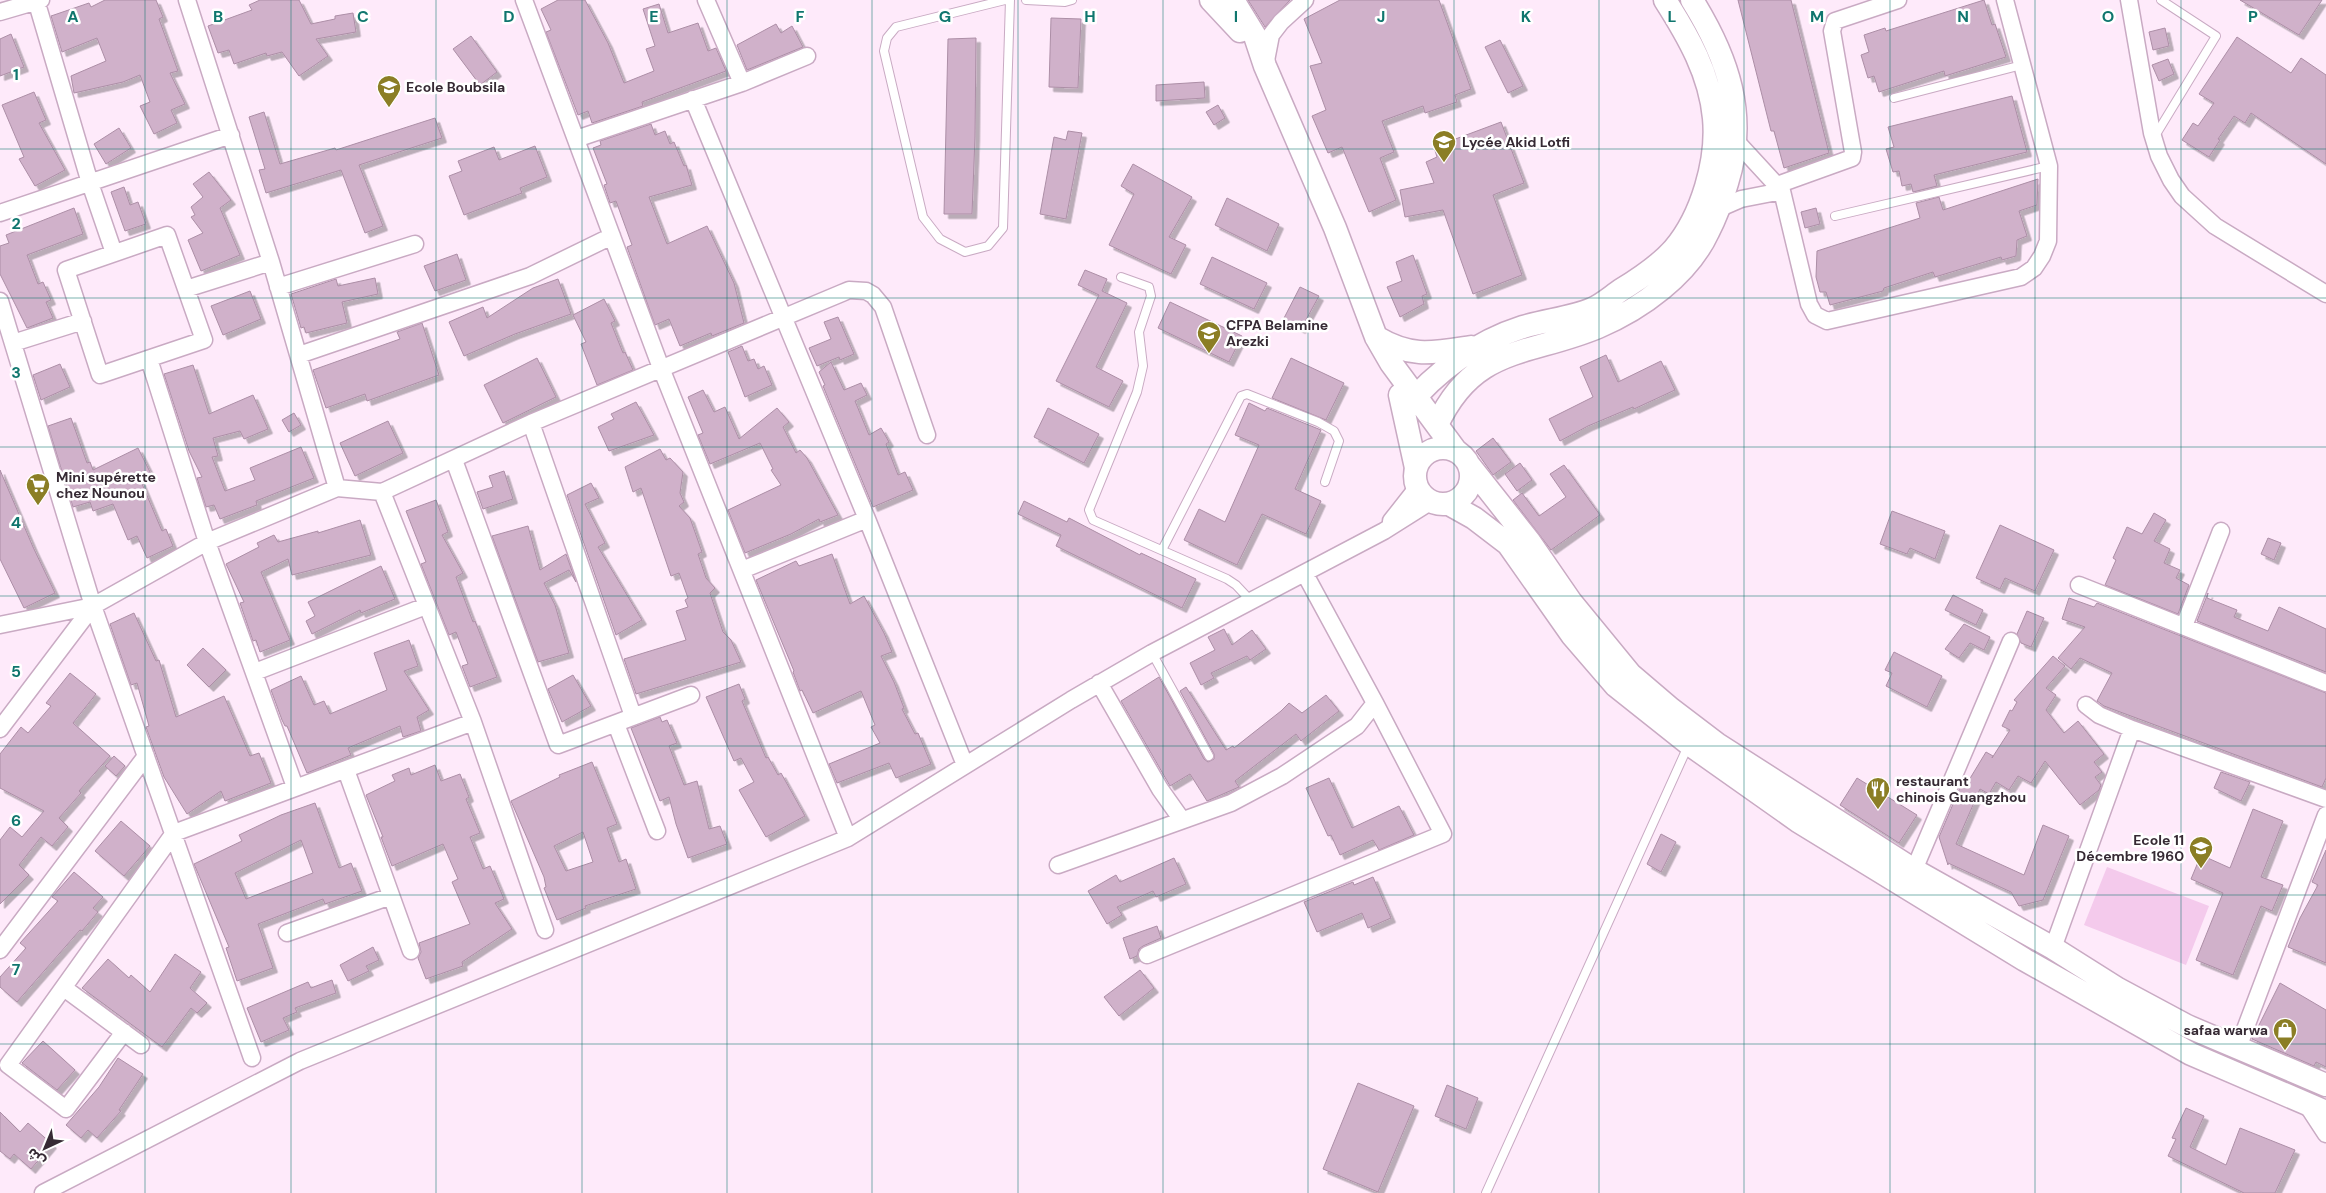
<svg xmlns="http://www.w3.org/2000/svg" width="2326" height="1193" viewBox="0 0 2326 1193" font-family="'DM Sans','Noto Sans Arabic',sans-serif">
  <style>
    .green { fill: #f4caec }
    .building { fill: #d0b1ca; stroke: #ac8ea6; fill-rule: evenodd; filter: url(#shadow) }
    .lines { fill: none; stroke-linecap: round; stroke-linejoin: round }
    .lane-casing { stroke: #c9aac3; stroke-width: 10 }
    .street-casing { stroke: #c9aac3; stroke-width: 19 }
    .secondary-casing { stroke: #c9aac3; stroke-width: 25 }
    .lane { stroke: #fff; stroke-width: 8 }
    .street { stroke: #fff; stroke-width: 16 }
    .secondary { stroke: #fff; stroke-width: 22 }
    .grid { fill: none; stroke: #0f766e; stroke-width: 1; stroke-opacity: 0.55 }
    .labels { text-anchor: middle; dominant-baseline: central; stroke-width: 5; stroke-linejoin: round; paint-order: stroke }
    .poi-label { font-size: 14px; font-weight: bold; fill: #362a34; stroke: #fff; text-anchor: start }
    .grid-label { font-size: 16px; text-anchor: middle; font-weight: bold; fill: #0f766e; stroke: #fff; stroke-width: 5; stroke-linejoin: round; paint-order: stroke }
  </style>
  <defs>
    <filter id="shadow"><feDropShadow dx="4.5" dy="4.5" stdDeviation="0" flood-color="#0004"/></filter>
  </defs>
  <rect width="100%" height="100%" fill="#feeafa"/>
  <path class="green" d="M2107 867 2209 906 2186 965 2084 925Z"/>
  <path class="building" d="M105 0H156L163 17 159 19 178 71 170 73 185 104 171 110 177 123 154 134 140 106 150 102 140 75 123 82 74 93 71 76 106 61 97 38 62 52 51 16 89 3 91 7Z
    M260 0H299L311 24 335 19V16L353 13 356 32 316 39 328 56 299 76 282 52 267 56 266 53 234 64 229 50 218 53 208 26 252 10 249 5Z
    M558 0H585L608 43 624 83 654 71 646 49 655 46 643 9 659 4 668 33 698 23 708 51 716 48 726 71 642 102 643 106 592 123 588 111 578 115 546 32 551 30 541 9Z
    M1248 0H1290L1265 27Z
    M1340 0H1439L1471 89 1455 95 1457 102 1425 113 1423 106 1382 121 1394 152 1380 158 1396 200 1369 212 1342 147 1328 153 1312 116 1326 110 1310 66 1322 63 1304 19Z
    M1738 0H1791L1829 153 1784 168 1774 131H1771Z
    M1984 0 1992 25 1995 24 2006 57 1945 76 1944 71 1879 92 1874 76 1868 78 1861 55 1869 52 1864 35 1885 28 1886 31Z
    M2240 0H2322L2299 35Z
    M1051 18 1081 19 1078 88 1049 87Z
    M776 24 781 33 792 26 803 47 747 70 737 45Z
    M2165 28 2169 46 2153 50 2149 32Z
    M11 34 24 67 0 76V39Z
    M471 36 497 72 480 85 453 49Z
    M2237 37 2291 73 2301 58 2326 75V164L2251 113 2245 123 2234 116 2218 139 2220 140 2209 157 2182 140 2193 123 2198 126 2214 103 2199 94Z
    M976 38 975 137 972 214H944L948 39Z
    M1500 40 1523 86 1508 93 1485 47Z
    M2168 59 2174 74 2159 81 2152 65Z
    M1204 82 1205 98 1156 101V85Z
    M34 92 46 120 39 123 65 170 35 186 19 159 24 157 2 105Z
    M2012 96 2027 152 1934 175 1937 186 1913 192 1911 184 1902 186 1899 171 1893 172 1886 149 1894 147 1888 127Z
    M1218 105 1225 118 1214 125 1206 112Z
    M264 112 280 164 335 148 336 150 435 118 442 138 359 165 383 226 365 233 341 170 266 193 259 170 265 169 249 117Z
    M1501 122 1524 183 1493 195 1522 275 1473 294 1443 210 1405 217 1400 190 1434 183 1426 162 1437 157 1434 147Z
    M651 124 655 135 665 131 670 144 674 142 684 166 686 165 692 185 649 197 667 244 707 226 734 283 744 323 712 336 711 333 680 346 669 319 655 325 627 247 632 245 616 201 610 203 604 185 607 184 593 148 601 145 600 141Z
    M119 128 131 148 106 164 94 144Z
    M1068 131 1082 133 1066 219 1040 214 1054 137 1066 140Z
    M535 146 547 177 520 188 522 193 464 215 449 176 462 171 458 161 494 147 499 160Z
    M1133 164 1192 197 1169 237 1186 245 1171 274 1109 245 1134 194 1121 186Z
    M209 172 231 200 220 208 240 255 201 271 188 240 203 233 191 217 195 215 191 207 203 197 193 184Z
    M2038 179 2037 205 2019 211 2027 236 2017 240 2016 256 2002 260 2001 257 1935 277 1933 272 1884 288 1883 291 1830 305 1826 292H1820L1816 277 1817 251 1920 218 1916 203 1939 197 1943 210Z
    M124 187 130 205 138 202 146 224 125 231 111 192Z
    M1227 198 1279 224 1267 251 1215 225Z
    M74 208 83 234 27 255 38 284 43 282 51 300 46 302 53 318 27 328 0 274V246L9 243 6 235Z
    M1816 208 1820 224 1805 228 1801 212Z
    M457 254 466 280 435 291 424 266Z
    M1413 255 1427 294 1422 296 1424 304 1400 317 1387 287 1402 281 1396 262Z
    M1212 257 1267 283 1254 309 1200 284Z
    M1085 270 1107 279 1102 291 1127 303 1096 367 1123 381 1109 407 1056 381 1099 295 1078 285Z
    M375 278 378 294 342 302 347 323 306 333 304 327 301 328 291 294 336 279 338 286Z
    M558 279 571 314 515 334 464 356 449 322 483 307 487 318 533 288Z
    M1300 287 1319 296 1301 329 1283 320Z
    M250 291 261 319 223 335 211 306Z
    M604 299 615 321 611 323 623 353 625 352 633 370 597 385 581 344 586 342 573 315Z
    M1170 302 1242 336 1229 362 1158 328Z
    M838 317 854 354 840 360 839 357 817 366 809 348 831 339 824 322Z
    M422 323 439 375 367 401 365 394 326 408 313 370 400 339 397 332Z
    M742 346 748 361 754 359 758 369 764 366 772 385 745 397 728 352Z
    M1606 355 1618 382 1661 361 1675 390 1634 409 1633 407 1588 426 1560 441 1549 419 1593 397 1580 367Z
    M537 358 556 397 503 423 484 385Z
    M1291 358 1344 383 1326 420 1272 398Z
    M831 362 844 390 861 383 867 395 855 401 869 435 881 428 889 442 886 444 898 475 905 472 913 490 873 507 823 386 825 385 819 372Z
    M60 364 70 387 41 400 33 375Z
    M193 365 209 414 253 395 268 429 244 439 240 431 213 438 218 456 212 457 225 491 255 480 250 468 301 447 314 478 256 501 257 505 220 519 214 505 206 507 197 478 202 477 189 451 164 374Z
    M703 390 714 412 725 407 739 439 777 408 789 422 783 427 796 453 800 450 807 458 838 515 820 522 819 519 791 534 745 553 728 510 781 485 771 470 773 469 760 443 710 464 698 435 703 433 688 397Z
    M636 402 654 435 609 451 598 427 614 419 611 414Z
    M1249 403 1265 411 1267 408 1321 430 1295 489 1321 501 1306 534 1262 514 1237 565 1184 540 1199 509 1225 522 1259 445 1235 435Z
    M1048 408 1099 434 1084 463 1034 437Z
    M294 413 301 425 289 432 282 420Z
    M71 418 87 463 90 462 93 470 138 448 151 474 140 479 162 531 166 529 173 546 147 558 137 536 128 540 113 504 93 511 90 502 73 507 48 426Z
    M388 421 403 453 355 476 340 443Z
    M1493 438 1511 462 1493 475 1476 451Z
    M660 449 666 460 670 458 683 472 680 493 684 502 679 506 690 518 702 552 698 554 706 578 715 588 710 593 723 632 731 640 741 662 636 694 624 659 686 640 676 611 688 607 685 600 688 598 679 573 671 576 641 488 633 492 625 467Z
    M1520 463 1532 480 1517 491 1505 474Z
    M1564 465 1600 515 1551 550 1513 500 1522 493 1539 516 1566 497 1550 474Z
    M0 470 33 547 55 593 24 608 0 559Z
    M504 471 513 499 483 509 477 492 493 487 489 476Z
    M591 483 599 498 585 504 605 543 598 547 642 620 616 635 567 495Z
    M436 500 448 532 442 535 463 573 456 577 473 622 475 621 497 677 470 687 462 666 468 664 456 632 449 635 421 564 426 562 406 511Z
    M1024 501 1067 522 1069 518 1140 555 1141 553 1196 579 1182 608 1056 546 1061 535 1018 514Z
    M1892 511 1945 531 1935 559 1910 548 1907 554 1880 544Z
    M2154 513 2166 520 2154 541 2170 549 2164 563 2180 570 2176 578 2189 585 2178 614 2105 585 2116 560 2113 558 2127 527 2142 534Z
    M360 520 371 555 292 575 288 559 261 572 290 640 260 652 256 640 253 641 240 603 244 602 226 564 259 547 257 543 274 535 278 542 318 531V533Z
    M2000 525 2054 550 2035 591 2005 578 2000 589 1976 578Z
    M528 526 540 570 566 554 576 582 569 570 544 583 555 605 569 653 538 662 492 536Z
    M2268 538 2281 543 2274 560 2261 554Z
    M832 554 850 604 864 596 884 633 892 652 881 656 894 682 904 708 902 709 915 734 918 733 931 764 896 778 889 763 837 783 829 764 880 743 871 727 875 725 861 691 813 713 802 690 800 691 793 672 794 671 756 580 796 561 799 566Z
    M381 566 395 599 361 613 360 610 312 634 306 621 315 616 308 602Z
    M2208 593 2207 598 2237 610 2234 617 2268 631 2279 607 2326 629V672L2197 621Z
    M1953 595 1983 610 1976 625 1945 610Z
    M2069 598 2094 607 2097 603 2326 693V778L2322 787 2104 706 2097 701 2112 673 2080 658 2071 669 2058 658 2085 627 2062 619Z
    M2027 611 2044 618 2031 647 2021 643 2017 634Z
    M134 613 156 661 159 660 176 717 224 696 250 756 259 753 271 783 225 801 221 791 187 814 164 777 146 727 149 726 137 683 131 685 110 624Z
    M1964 624 1990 637 1984 650 1970 643 1959 658 1945 649Z
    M1224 629 1232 645 1252 630 1266 649 1250 660 1247 656 1211 673 1214 678 1201 685 1190 663 1215 650 1208 637Z
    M409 640 418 666 404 671 429 710 417 717 421 731 403 737 400 726 348 748 351 755 307 773 287 726H285L282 720 271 690 301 676 314 705 324 701 330 714 387 690 374 653Z
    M203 648 226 670 209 687 187 665Z
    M1894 652 1942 676 1927 707 1886 686 1892 673 1885 670Z
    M2053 656 2065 666 2046 688 2056 695 2046 710 2064 733 2078 721 2104 754 2094 762 2102 772 2095 777 2101 785 2099 790 2080 805 2045 761 2031 783 2018 776 2009 790 1996 782 1989 794 1980 789 1956 844 2024 875 2043 825 2069 836 2043 900 2019 906 2011 892 1948 863V865L1939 837 1962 783 1966 785 1986 752 1993 756 1992 758 2010 730 2002 726 2010 710 2012 711 2017 702 2014 700Z
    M70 673 96 694 73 723 110 756 79 791 81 793 59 818 68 827 52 846 41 837 19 865 29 875 0 904V840L10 827 22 837 44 811 0 788V754L21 727 28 733 51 706 46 703Z
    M573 675 591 706 562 722 548 689Z
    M1159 677 1204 759 1208 762 1214 759V754L1180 691 1186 687 1226 750 1233 746 1234 748 1281 711 1289 703 1302 713 1326 695 1339 711 1301 741 1296 734 1235 781 1239 787 1207 801 1190 774 1170 786 1121 701Z
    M739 684 745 699 742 701 766 758 768 757 778 775 781 773 805 816 766 837 739 790 754 782 741 758 734 761 706 697Z
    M660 717 662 722 667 720 677 743 669 746 684 785 697 781 709 829 720 826 727 844 688 858 676 824 669 797 660 801 631 728Z
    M114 756 125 766 116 776 105 766Z
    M592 762 617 824 607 828 619 862 626 859 636 889 585 906 586 908 557 920 544 888 546 887 544 877 511 801 560 777 559 775ZM583 832 593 862 566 871 554 846Z
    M435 765 441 781 460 774 469 797 466 799 480 833 470 837 483 869 490 866 504 899 495 903 512 929 462 962 463 966 426 979 418 958 421 952 419 943 470 924 452 882 458 879 443 844 392 866 381 837H383L366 795 395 781 392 775 409 768 411 775Z
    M2221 772 2250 782 2241 801 2214 788Z
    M1329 778 1352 828 1399 806 1414 835 1379 850 1373 840 1340 855 1331 835 1328 836 1306 788Z
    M1857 778 1917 815 1899 843 1840 805Z
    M315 803 339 868 351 863 362 891 325 904 323 899 258 924 273 968 237 981 226 948 229 947 194 864 242 841 239 835 281 815ZM301 840 313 873 246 899 235 873Z
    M2253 809 2283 821 2261 877 2283 885 2272 911 2261 906 2233 975 2196 960 2223 893 2191 879 2201 855 2230 868Z
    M121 821 150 846 124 876 95 851Z
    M1661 834 1676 842 1661 872 1647 864Z
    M2326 850V963L2288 947 2300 918 2318 885 2312 882Z
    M1174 858 1186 884 1156 897 1153 891 1117 907 1122 915 1107 924 1088 891 1116 875 1120 882Z
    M74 872 103 897 93 908 98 912 82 931 80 930 17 1002 0 987V977L26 948 20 943 58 901 52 897Z
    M1373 877 1391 918 1368 928 1362 913 1317 932 1304 902 1353 882 1354 885Z
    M1157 926 1161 938 1143 946 1139 949 1137 956 1130 959 1123 938Z
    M373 947 379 960 366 966 369 971 348 981 340 965Z
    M175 954 201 972 190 988 207 1003 197 1013 191 1008 162 1047 82 988 108 959 129 978 131 975 150 992Z
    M1140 970 1154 988 1119 1016 1104 997Z
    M332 980 336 993 295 1008 297 1012 283 1018 289 1030 261 1042 247 1008 308 982 311 988Z
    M2280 983 2326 1010V1067L2316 1062 2314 1066 2252 1039Z
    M43 1041 75 1070 57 1090 22 1063Z
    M118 1058 143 1074 119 1110 121 1111 97 1138 88 1130 81 1138 66 1125 99 1087Z
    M1358 1083 1414 1106 1378 1192 1323 1169Z
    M1447 1085 1478 1098 1466 1129 1435 1116Z
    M2186 1108 2204 1116 2190 1147 2226 1165 2240 1128 2295 1150 2275 1193H2244L2168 1156 2176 1139 2172 1138Z
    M0 1112 20 1132 28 1123 52 1144 31 1169 14 1154 10 1159 0 1151Z"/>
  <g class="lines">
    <g class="lane-casing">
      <path id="lane" d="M1005 0 896 27 887 38 884 51 923 217 940 239 965 252 988 246 1003 228 1010 0
        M1026 0 1065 2 1072 0
        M1894 98 2022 65
        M2155 136 2216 36 2161 0
        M1835 216 2049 166
        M1121 277 1149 287 1151 296 1139 332 1143 366 1137 392 1089 510 1093 520 1227 579 1236 585 1252 602
        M1162 550 1241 396 1247 394 1318 422 1334 431 1339 441 1325 482
        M1152 653 1209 756
        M1486 1193 1688 746"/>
    </g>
    <g class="street-casing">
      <path id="street" d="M36 0 90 183 114 253
        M187 0 271 262 337 488 382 492 531 423 842 293 849 290 866 291 873 295 883 307 927 435
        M524 0 661 368 848 838
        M706 0 742 83
        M2129 0 2152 133 2159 156 2171 180 2182 196 2215 226 2326 294
        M0 12 41 0
        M1265 66 1271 35 1281 22 1305 0
        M693 99 867 519 965 765
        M576 139 742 83 807 56
        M1777 185 1852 158 1853 152 1832 31 1835 21 1898 0
        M1782 191 1809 304 1815 315 1827 321 2021 277 2034 268 2042 256 2048 241 2049 166 2005 0
        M1718 209 1741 199 1782 191 1735 140
        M0 213 231 135
        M167 235 204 340 100 375 66 270Z
        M278 287 415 244
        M186 289 271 262
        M0 301 93 606 252 1058
        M13 343 83 321
        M299 355 530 276 612 236
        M149 359 207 542 295 787
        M531 423 633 716
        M454 460 558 745 691 695
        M382 492 473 722 545 930
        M1391 521 1417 488
        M742 570 867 519
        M2079 585 2326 683
        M0 625 93 606
        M2184 626 2221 531
        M255 672 426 606
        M1099 683 1160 789 1182 820
        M2086 705 2099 715 2132 729
        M616 724 657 831
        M0 729 93 606 207 542 337 488
        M346 770 411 951
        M1058 865 1231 803 1282 776 1357 726 1375 703
        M1914 870 2011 641
        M287 933 391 896
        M2053 948 2132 729 2326 799
        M0 950 146 756
        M1147 955 1443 834 1375 703 1305 574
        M64 988 141 1045
        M124 1032 66 1109 8 1065 174 833 473 722
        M2238 1048 2326 815
        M2307 1105 2326 1134
        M43 1193 300 1061 848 838 1071 700 1152 653 1384 531 1430 502"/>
    </g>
    <g class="secondary-casing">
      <path id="secondary" d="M1211 0 1240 31
        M1233 0 1255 36 1265 66 1335 228 1376 337 1391 363 1456 451
        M1376 337C1411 358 1432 353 1471 347
        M1400 395 1416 468
        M1404 410C1435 372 1476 342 1523 327 1545 320 1571 318 1592 309 1602 305 1612 296 1621 290 1639 279 1660 265 1674 249 1702 216 1718 160 1714 118 1710 74 1688 36 1665 0
        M1437 425C1474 345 1529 356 1598 327 1641 309 1688 275 1708 232 1716 217 1722 200 1727 183 1748 115 1728 58 1692 0
        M1415 476a28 28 0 1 1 56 0a28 28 0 1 1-56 0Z
        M1469 465 1529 541 1571 602 1630 674 1671 709 1717 744 1914 870 2053 948 2118 989 2187 1026 2326 1085
        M1449 504 1474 518 1508 544 1572 635 1616 686 1689 744 1798 821 2025 960 2191 1054 2326 1112"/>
    </g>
    <use href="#lane" class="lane"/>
    <use href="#street" class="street"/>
    <use href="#secondary" class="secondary"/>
  </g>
  <path class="grid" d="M145 0V1193M291 0V1193M436 0V1193M582 0V1193M727 0V1193M872 0V1193M1018 0V1193M1163 0V1193M1308 0V1193M1454 0V1193M1599 0V1193M1744 0V1193M1890 0V1193M2035 0V1193M2181 0V1193M0 149H2326M0 298H2326M0 447H2326M0 596H2326M0 746H2326M0 895H2326M0 1044H2326"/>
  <defs>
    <g id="school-pin" transform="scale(1.25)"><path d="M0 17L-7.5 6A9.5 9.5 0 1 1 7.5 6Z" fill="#8b7e25" stroke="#fff"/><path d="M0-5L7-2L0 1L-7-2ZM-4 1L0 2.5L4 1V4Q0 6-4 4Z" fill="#fff"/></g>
    <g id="university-pin" transform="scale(1.25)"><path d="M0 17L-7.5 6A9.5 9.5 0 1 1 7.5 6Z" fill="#8b7e25" stroke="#fff"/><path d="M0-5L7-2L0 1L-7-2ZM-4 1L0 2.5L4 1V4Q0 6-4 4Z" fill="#fff"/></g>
    <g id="supermarket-pin" transform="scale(1.25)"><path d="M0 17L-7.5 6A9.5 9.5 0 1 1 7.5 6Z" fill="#8b7e25" stroke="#fff"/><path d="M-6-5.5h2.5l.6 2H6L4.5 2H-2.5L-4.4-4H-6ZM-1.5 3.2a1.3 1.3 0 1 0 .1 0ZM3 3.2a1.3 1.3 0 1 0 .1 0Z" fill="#fff"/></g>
    <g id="restaurant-pin" transform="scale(1.25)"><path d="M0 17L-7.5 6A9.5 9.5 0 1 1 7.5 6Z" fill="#8b7e25" stroke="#fff"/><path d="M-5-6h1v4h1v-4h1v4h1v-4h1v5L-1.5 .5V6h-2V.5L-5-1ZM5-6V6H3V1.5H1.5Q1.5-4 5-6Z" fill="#fff"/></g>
    <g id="shop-pin" transform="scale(1.25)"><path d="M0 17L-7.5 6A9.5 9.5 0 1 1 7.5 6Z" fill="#8b7e25" stroke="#fff"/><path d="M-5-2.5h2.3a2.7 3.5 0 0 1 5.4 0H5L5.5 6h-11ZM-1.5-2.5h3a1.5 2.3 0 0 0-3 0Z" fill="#fff"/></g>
  </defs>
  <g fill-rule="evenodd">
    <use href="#school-pin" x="389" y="87"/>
    <use href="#school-pin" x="1444" y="142"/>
    <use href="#university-pin" x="1209" y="333"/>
    <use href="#supermarket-pin" x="38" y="485"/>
    <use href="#restaurant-pin" x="1878" y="789"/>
    <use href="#school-pin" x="2201" y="848"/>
    <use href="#shop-pin" x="2285" y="1030"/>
  </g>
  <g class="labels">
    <g class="poi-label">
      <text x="406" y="87">Ecole Boubsila</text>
      <text x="1462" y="142">Lycée Akid Lotfi</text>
      <text x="1226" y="325">CFPA Belamine<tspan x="1226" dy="16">Arezki</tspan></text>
      <text x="56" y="477">Mini supérette<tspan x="56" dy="16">chez Nounou</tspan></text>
      <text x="1896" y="781">restaurant<tspan x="1896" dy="16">chinois Guangzhou</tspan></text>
      <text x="2184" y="840" text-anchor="end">Ecole 11<tspan x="2184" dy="16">Décembre 1960</tspan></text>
      <text x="2268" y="1030" text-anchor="end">safaa warwa</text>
    </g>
  </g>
  <g class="grid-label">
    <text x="73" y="22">A</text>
    <text x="218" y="22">B</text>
    <text x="363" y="22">C</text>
    <text x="509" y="22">D</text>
    <text x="654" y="22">E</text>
    <text x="800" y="22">F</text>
    <text x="945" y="22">G</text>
    <text x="1090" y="22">H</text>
    <text x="1236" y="22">I</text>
    <text x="1381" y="22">J</text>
    <text x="1526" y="22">K</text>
    <text x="1672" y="22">L</text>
    <text x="1817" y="22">M</text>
    <text x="1963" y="22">N</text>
    <text x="2108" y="22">O</text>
    <text x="2253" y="22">P</text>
    <text x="16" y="80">1</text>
    <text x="16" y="229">2</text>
    <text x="16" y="378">3</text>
    <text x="16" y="528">4</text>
    <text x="16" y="677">5</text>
    <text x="16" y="826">6</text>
    <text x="16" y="975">7</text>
  </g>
  <g transform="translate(45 1148) rotate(224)" stroke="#ffffff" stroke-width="4" paint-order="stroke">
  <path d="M0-4L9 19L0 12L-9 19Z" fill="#362a34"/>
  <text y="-8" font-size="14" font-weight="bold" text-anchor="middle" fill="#362a34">ش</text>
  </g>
</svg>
